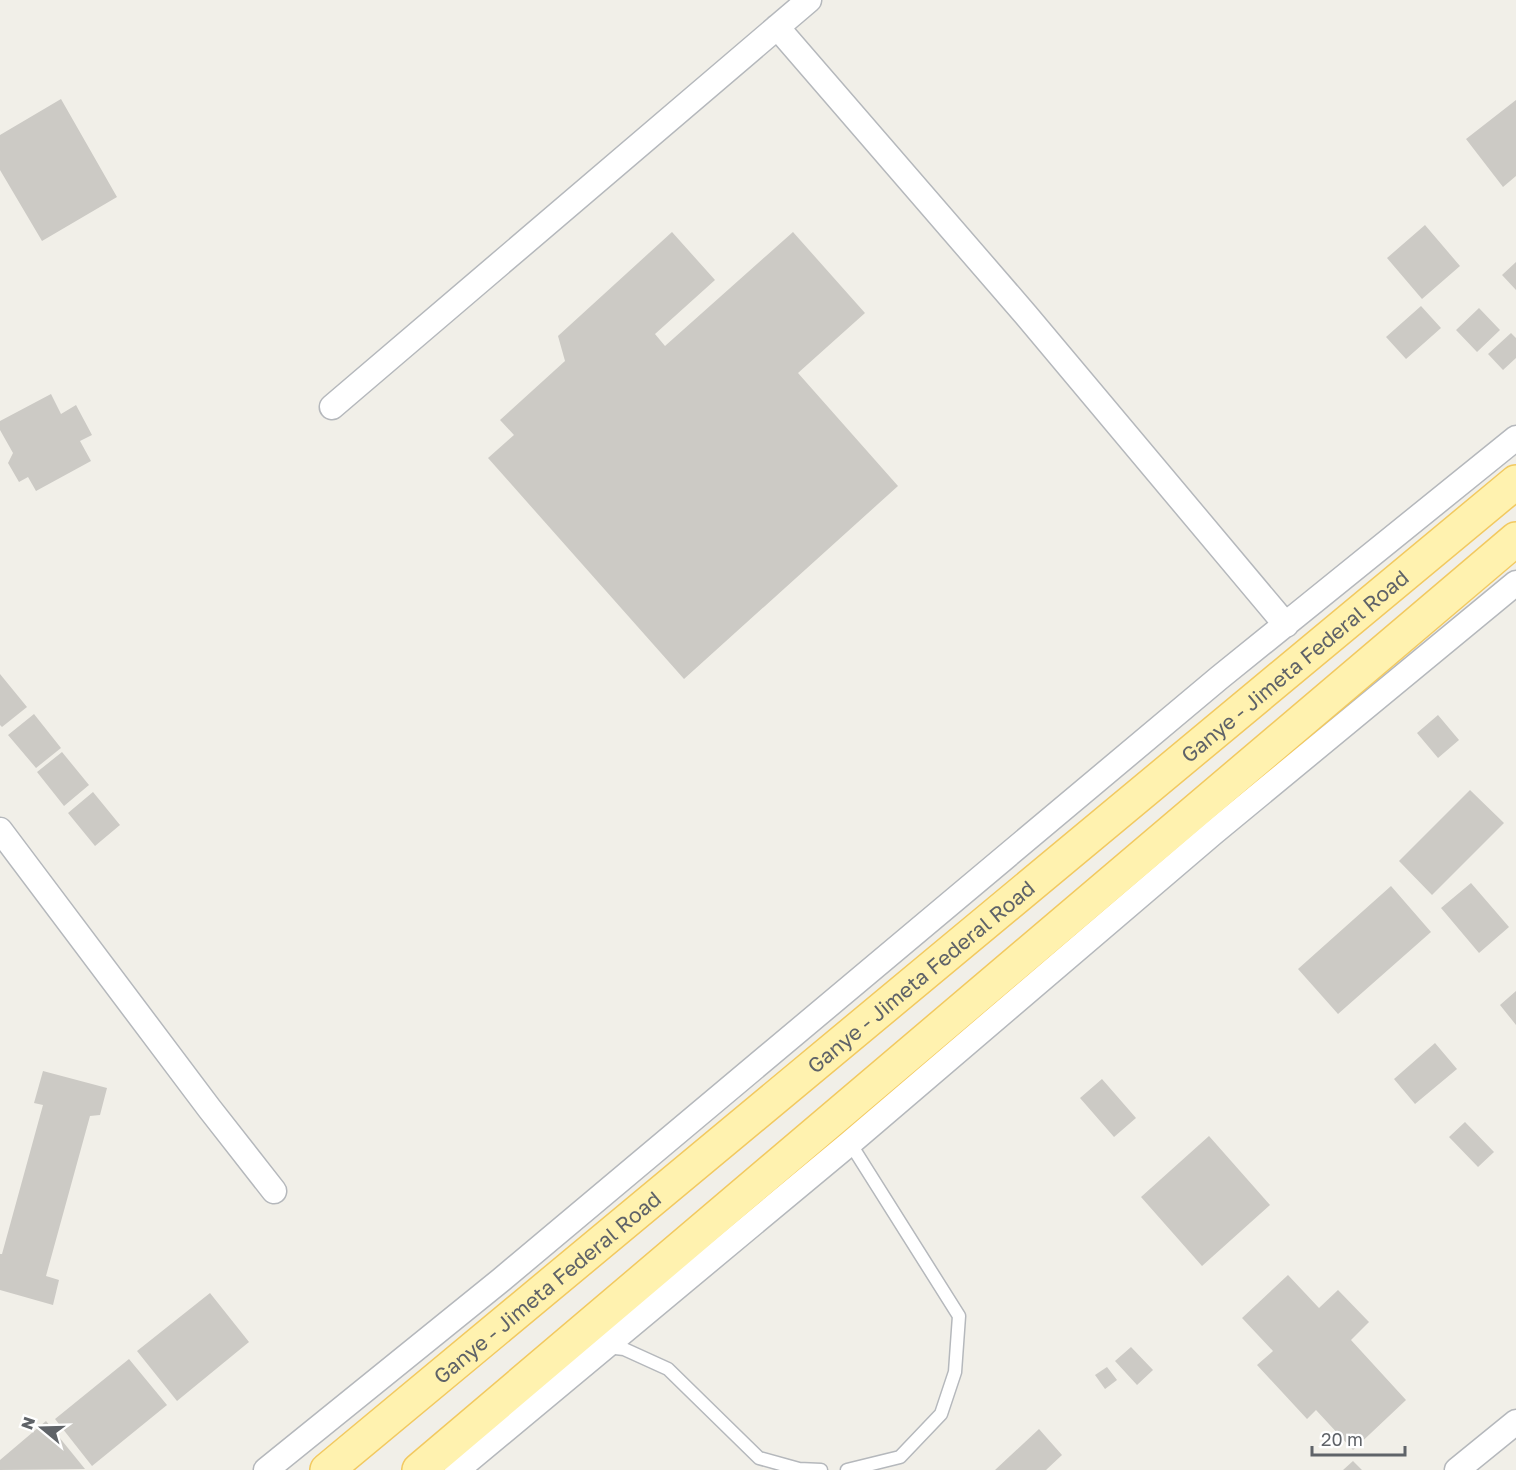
<svg xmlns="http://www.w3.org/2000/svg" width="1516" height="1470" viewBox="0 0 1516 1470" font-family="'Golos Text',sans-serif">
  <style>
    .building { fill: #cccac5 }
    .lines { fill: none; stroke-linecap: round; stroke-linejoin: round }
    .service-casing { stroke: #b5b8bc; stroke-width: 15 }
    .minor-casing { stroke: #b5b8bc; stroke-width: 27 }
    .primary-casing { stroke: #f2c960; stroke-width: 36 }
    .service { stroke: #fff; stroke-width: 12 }
    .minor { stroke: #fff; stroke-width: 24 }
    .primary { stroke: #fff2af; stroke-width: 33 }
    .labels { text-anchor: middle; dominant-baseline: central; stroke-width: 5; stroke-linejoin: round; paint-order: stroke }
    .street-label { font-size: 21px; fill: #5f6368; stroke: #fff }
  </style>
  <rect width="100%" height="100%" fill="#f1efe8"/>
  <path class="building" d="M61 99 117 197 42 241 0 170V135Z
    M1516 100V176L1503 187 1466 139Z
    M1425 225 1460 266 1422 299 1387 258Z
    M672 232 715 280 655 334 665 346 793 232 865 313 798 373 898 486 684 679 488 458 514 435 500 420 565 361 558 336Z
    M1516 262V290L1502 275Z
    M1421 306 1441 328 1406 359 1386 337Z
    M1479 308 1500 330 1477 352 1456 330Z
    M1511 333 1516 338V358L1503 370 1488 354Z
    M51 394 61 414 76 405 92 435 80 441 91 461 36 491 28 477 19 482 8 463 13 453 0 430V421Z
    M0 674 27 707 2 727 0 725Z
    M34 714 61 748 36 768 8 735Z
    M1438 715 1459 740 1438 758 1417 733Z
    M62 752 89 785 64 806 37 772Z
    M1470 790 1504 823 1432 895 1399 861Z
    M93 792 120 825 95 846 68 813Z
    M1471 883 1509 927 1479 953 1441 908Z
    M1391 886 1431 932 1338 1014 1298 969Z
    M1516 991V1025L1500 1005Z
    M1435 1043 1457 1069 1415 1104 1394 1079Z
    M43 1071 107 1088 100 1115 90 1116 46 1276 59 1280 53 1305 0 1290V1254H2L43 1105 34 1103Z
    M1102 1079 1136 1118 1114 1137 1080 1098Z
    M1465 1122 1494 1152 1478 1167 1449 1137Z
    M1209 1136 1270 1205 1202 1266 1141 1197Z
    M1288 1275 1319 1308 1338 1290 1369 1322 1351 1340 1406 1400 1353 1450 1316 1410 1307 1419 1257 1365 1273 1351 1242 1318Z
    M210 1293 249 1342 177 1401 137 1351Z
    M1131 1347 1153 1370 1137 1385 1115 1361Z
    M129 1359 167 1405 92 1466 55 1419Z
    M1107 1367 1117 1380 1105 1389 1095 1375Z
    M46 1421 85 1469 0 1470V1460Z
    M1039 1429 1062 1455 1046 1470H995Z
    M1353 1461 1362 1470H1343Z"/>
  <g class="lines">
    <g class="service-casing">
      <path id="service" d="M607 1347 624 1349 668 1369 759 1458 799 1469 821 1470
        M847 1470 900 1457 941 1414 955 1372 959 1316 850 1143"/>
    </g>
    <g class="minor-casing">
      <path id="minor" d="M777 27 1026 315 1286 625
        M332 407 809 0
        M0 830 209 1108 274 1191
        M266 1470 501 1280 1219 678 1516 438
        M457 1470 850 1143 1213 833 1516 583
        M1457 1470 1516 1422"/>
    </g>
    <g class="primary-casing">
      <g id="primary">
        <path id="s1" d="M327 1470 1516 482"/>
        <path d="M419 1470 1516 539"/>
      </g>
    </g>
    <use href="#service" class="service"/>
    <use href="#minor" class="minor"/>
    <use href="#primary" class="primary"/>
  </g>
  <g class="labels">
    <g class="street-label">
      <text stroke="none"><textPath href="#s1" startOffset="1258">Ganye - Jimeta Federal Road</textPath></text>
      <text stroke="none"><textPath href="#s1" startOffset="772">Ganye - Jimeta Federal Road</textPath></text>
      <text stroke="none"><textPath href="#s1" startOffset="286">Ganye - Jimeta Federal Road</textPath></text>
    </g>
  </g>
  <g transform="translate(42 1428) rotate(289)" stroke="#ffffff" stroke-width="4.5" paint-order="stroke">
  <path d="M0-4.5L10 22L0 15L-10 22Z" fill="#5f6368"/>
  <text y="-9" font-size="16" font-weight="bold" text-anchor="middle" fill="#5f6368">N</text>
  </g>
  <path d="M1312 1446v9h93v-9" fill="none" stroke="#5f6368" stroke-width="3"/>
  <text x="1321" y="1446" font-size="18" fill="#5f6368" stroke="#ffffff" stroke-width="4.5" paint-order="stroke">20 m</text>
</svg>
